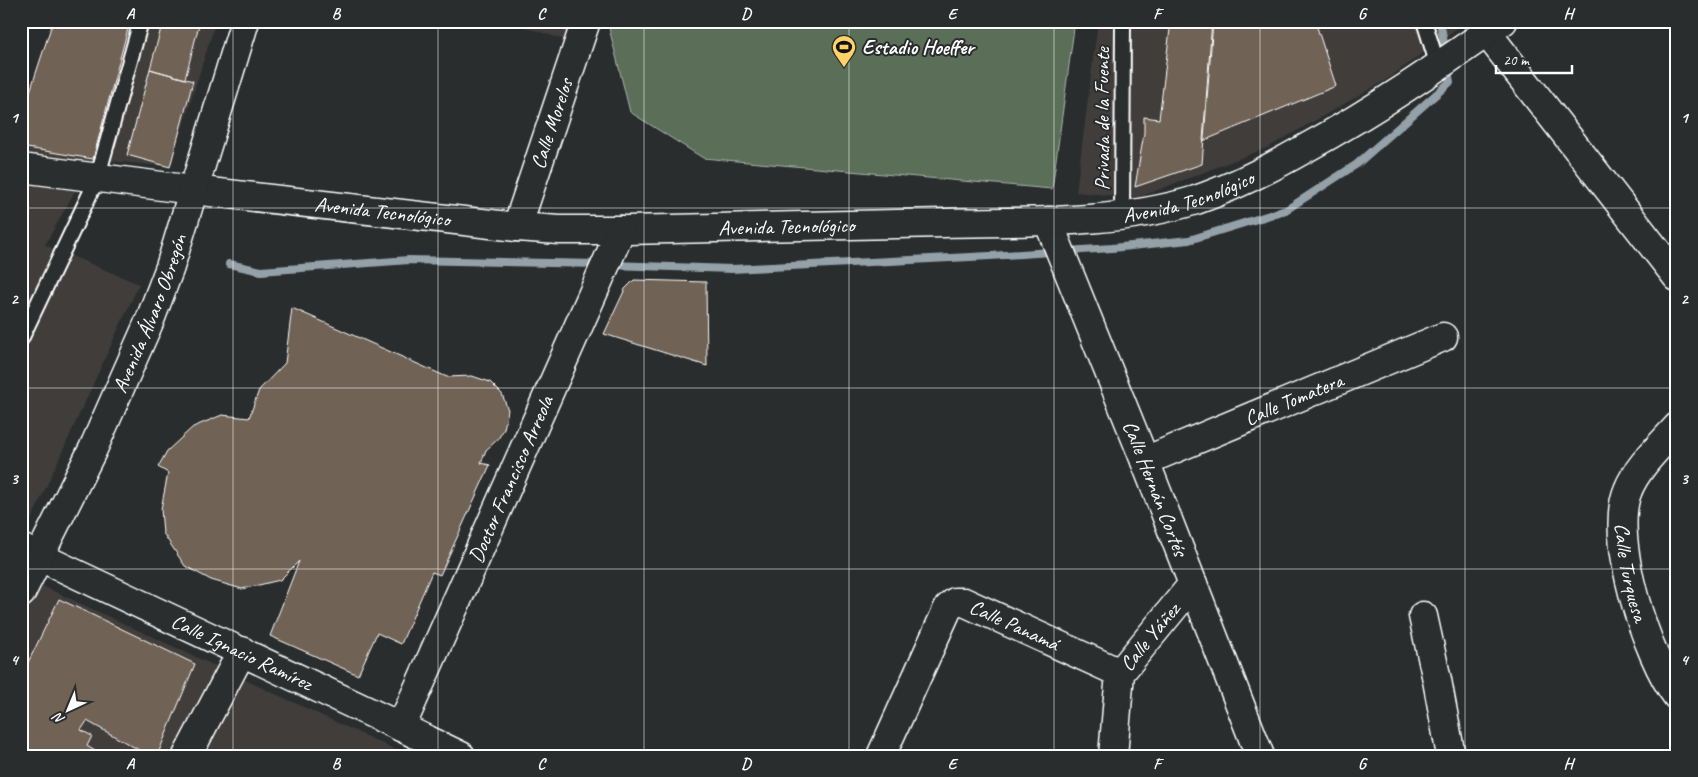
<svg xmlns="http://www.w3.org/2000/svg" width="1698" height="777" viewBox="0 0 1698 777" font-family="Caveat,sans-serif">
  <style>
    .built { fill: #3f3e3a }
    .green { fill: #5a6e59; stroke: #acb6ac }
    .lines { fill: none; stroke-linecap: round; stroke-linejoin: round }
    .stream { stroke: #94a1a9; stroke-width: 8 }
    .building { fill: #706457; stroke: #fff }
    .lane-casing { stroke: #fff; stroke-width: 18 }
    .street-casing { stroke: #fff; stroke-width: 31 }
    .secondary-casing { stroke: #fff; stroke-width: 31 }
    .highway-casing { stroke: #fff; stroke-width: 31 }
    .lane { stroke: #2a2d2e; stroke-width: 14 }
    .street { stroke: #2a2d2e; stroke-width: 28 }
    .secondary { stroke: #2a2d2e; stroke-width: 28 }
    .highway { stroke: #2a2d2e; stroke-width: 28 }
    .grid { fill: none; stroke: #fff; stroke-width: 1; stroke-opacity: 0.55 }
    .labels { text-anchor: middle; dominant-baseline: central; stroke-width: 4; stroke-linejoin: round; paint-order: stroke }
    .poi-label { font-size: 21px; font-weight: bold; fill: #fff; stroke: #2a2d2e; text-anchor: start }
    .street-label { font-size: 21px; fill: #fff; stroke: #2a2d2e }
    .neatline { fill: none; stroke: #fff; stroke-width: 2 }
    .grid-label { font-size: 16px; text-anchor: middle; font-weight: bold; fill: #fff }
  </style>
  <rect width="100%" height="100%" fill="#2a2d2e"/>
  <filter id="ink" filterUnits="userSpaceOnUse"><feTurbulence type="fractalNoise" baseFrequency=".02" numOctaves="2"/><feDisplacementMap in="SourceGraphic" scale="10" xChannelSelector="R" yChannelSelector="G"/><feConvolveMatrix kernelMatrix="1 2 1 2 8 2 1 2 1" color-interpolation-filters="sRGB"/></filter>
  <g filter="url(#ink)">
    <path class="built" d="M54 21H216L170 167 93 159 45 245 139 284 26 531 21 529V120Z
      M506 21H571L565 40Z
      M1098 21H1467L1386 80 1269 147 1137 198 1076 192Z
      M21 576 211 664 409 756H21Z"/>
    <path class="green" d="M609 21H1075L1052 189 703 158 630 112 608 24Z"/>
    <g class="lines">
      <path class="stream" d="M1440 21 1446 54
        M229 264 261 271 409 260 599 264
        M611 265 732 269 990 256 1112 248 1189 240 1286 210 1357 164 1450 82 1447 65"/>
    </g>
    <path class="building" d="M53 21H130L93 159 21 147V119Z
      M163 21H200L185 79 150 69Z
      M1171 21H1213L1202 164 1135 187 1144 133V117L1159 119Z
      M1212 21H1315L1336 86 1203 141Z
      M150 69 193 81 170 167 127 155Z
      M634 280 706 282 707 366 604 334 625 289Z
      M292 308 447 377 472 376 490 382 502 394 508 410 504 429 498 439 486 450 481 463 490 465 440 575 432 572 401 644 377 633 358 675 270 636 299 561 280 580 242 589 211 580 185 566 163 533 161 509 168 473 158 467 167 451 193 427 222 415 249 418 259 390 285 363Z
      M59 599 195 664 157 756H150L87 721 81 730 92 736 87 746 103 756H21V677Z"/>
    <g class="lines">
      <g class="lane-casing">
        <path id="lane" d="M1424 21 1438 66
          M1122 216 1123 21
          M21 339 97 179 141 21"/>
      </g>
      <g class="street-casing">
        <g id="street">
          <path d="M1487 33 1677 277"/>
          <path id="s1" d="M1048 221 1145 461 1260 756"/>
          <path id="s2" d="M517 227 586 21"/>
          <path id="s3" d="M1677 427C1660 446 1637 467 1628 490 1608 537 1647 657 1677 696"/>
          <path id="s4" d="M1145 461 1443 337"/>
          <path d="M1423 616 1437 680 1451 756"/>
          <path d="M401 727 461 756"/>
          <path id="s5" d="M881 756 948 608 955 602H964L1120 673"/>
          <path id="s6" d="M1113 756 1120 673 1193 584"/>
        </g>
      </g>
      <g class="secondary-casing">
        <g id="secondary">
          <path id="s7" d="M21 168 193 190 517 227 559 230H621C729 228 837 225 944 223 1028 221 1115 225 1196 200 1234 187 1271 168 1306 148 1374 111 1439 66 1503 21"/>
          <path id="s8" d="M21 548 401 727 621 230"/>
          <path d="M187 756 242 651"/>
        </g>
      </g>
      <g class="highway-casing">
        <g id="highway">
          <path id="s9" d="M21 593 93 449 150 320 170 267 245 21"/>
        </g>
      </g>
      <use href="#lane" class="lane"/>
      <use href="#street" class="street"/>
      <use href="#secondary" class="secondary"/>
      <use href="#highway" class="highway"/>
    </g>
  </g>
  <path class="grid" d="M233 21V756M438 21V756M644 21V756M849 21V756M1054 21V756M1260 21V756M1465 21V756M21 208H1677M21 388H1677M21 569H1677"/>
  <defs>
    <g id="stadium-pin" transform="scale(1.25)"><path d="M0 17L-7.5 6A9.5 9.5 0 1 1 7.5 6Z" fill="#ffd166" stroke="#2a2d2e"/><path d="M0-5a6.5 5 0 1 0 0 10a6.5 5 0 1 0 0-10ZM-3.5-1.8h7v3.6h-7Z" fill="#111"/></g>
  </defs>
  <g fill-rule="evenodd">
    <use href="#stadium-pin" x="844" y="47"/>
  </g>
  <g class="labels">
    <g class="poi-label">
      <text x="862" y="47">Estadio Hoeffer</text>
    </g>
    <g class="street-label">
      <text transform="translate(1102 119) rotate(-90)">Privada de la Fuente</text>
      <text stroke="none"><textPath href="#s2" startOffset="109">Calle Morelos</textPath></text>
      <text stroke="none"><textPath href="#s7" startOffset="1174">Avenida Tecnológico</textPath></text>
      <text stroke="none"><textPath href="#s7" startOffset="364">Avenida Tecnológico</textPath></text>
      <text stroke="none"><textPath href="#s7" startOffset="769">Avenida Tecnológico</textPath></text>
      <text stroke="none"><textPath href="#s9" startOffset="308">Avenida Álvaro Obregón</textPath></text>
      <text stroke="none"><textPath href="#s4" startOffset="161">Calle Tomatera</textPath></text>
      <text stroke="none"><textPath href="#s8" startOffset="691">Doctor Francisco Arreola</textPath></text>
      <text stroke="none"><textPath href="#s1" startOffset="288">Calle Hernán Cortés</textPath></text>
      <text stroke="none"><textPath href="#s3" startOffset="164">Calle Turquesa</textPath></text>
      <text stroke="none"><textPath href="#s5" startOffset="236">Calle Panamá</textPath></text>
      <text stroke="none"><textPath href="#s6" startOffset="130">Calle Yáñez</textPath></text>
      <text stroke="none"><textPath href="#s8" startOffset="244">Calle Ignacio Ramírez</textPath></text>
    </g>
  </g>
  <rect width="1698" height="777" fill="none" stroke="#2a2d2e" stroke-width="55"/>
  <g transform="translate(68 710) rotate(224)" stroke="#2a2d2e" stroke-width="4" paint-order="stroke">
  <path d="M0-4L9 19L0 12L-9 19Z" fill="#ffffff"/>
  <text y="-8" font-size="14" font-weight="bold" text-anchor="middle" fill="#ffffff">N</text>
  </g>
  <path d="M1496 65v8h76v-8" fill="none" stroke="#ffffff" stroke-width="2.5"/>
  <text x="1503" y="65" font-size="15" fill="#ffffff" stroke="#2a2d2e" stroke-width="4" paint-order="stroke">20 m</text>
  <rect x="28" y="28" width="1642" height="722" class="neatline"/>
  <g class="grid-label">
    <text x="130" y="19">A</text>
    <text x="336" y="19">B</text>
    <text x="541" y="19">C</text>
    <text x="746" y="19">D</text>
    <text x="952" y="19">E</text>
    <text x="1157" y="19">F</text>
    <text x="1362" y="19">G</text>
    <text x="1568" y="19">H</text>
    <text x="14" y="123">1</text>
    <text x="1684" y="123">1</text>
    <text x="14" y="304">2</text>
    <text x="1684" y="304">2</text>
    <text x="14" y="484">3</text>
    <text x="1684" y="484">3</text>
    <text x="14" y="665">4</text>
    <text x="1684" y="665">4</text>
    <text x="130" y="769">A</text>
    <text x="336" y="769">B</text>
    <text x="541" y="769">C</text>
    <text x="746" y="769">D</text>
    <text x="952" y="769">E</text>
    <text x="1157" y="769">F</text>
    <text x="1362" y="769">G</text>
    <text x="1568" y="769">H</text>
  </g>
</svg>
